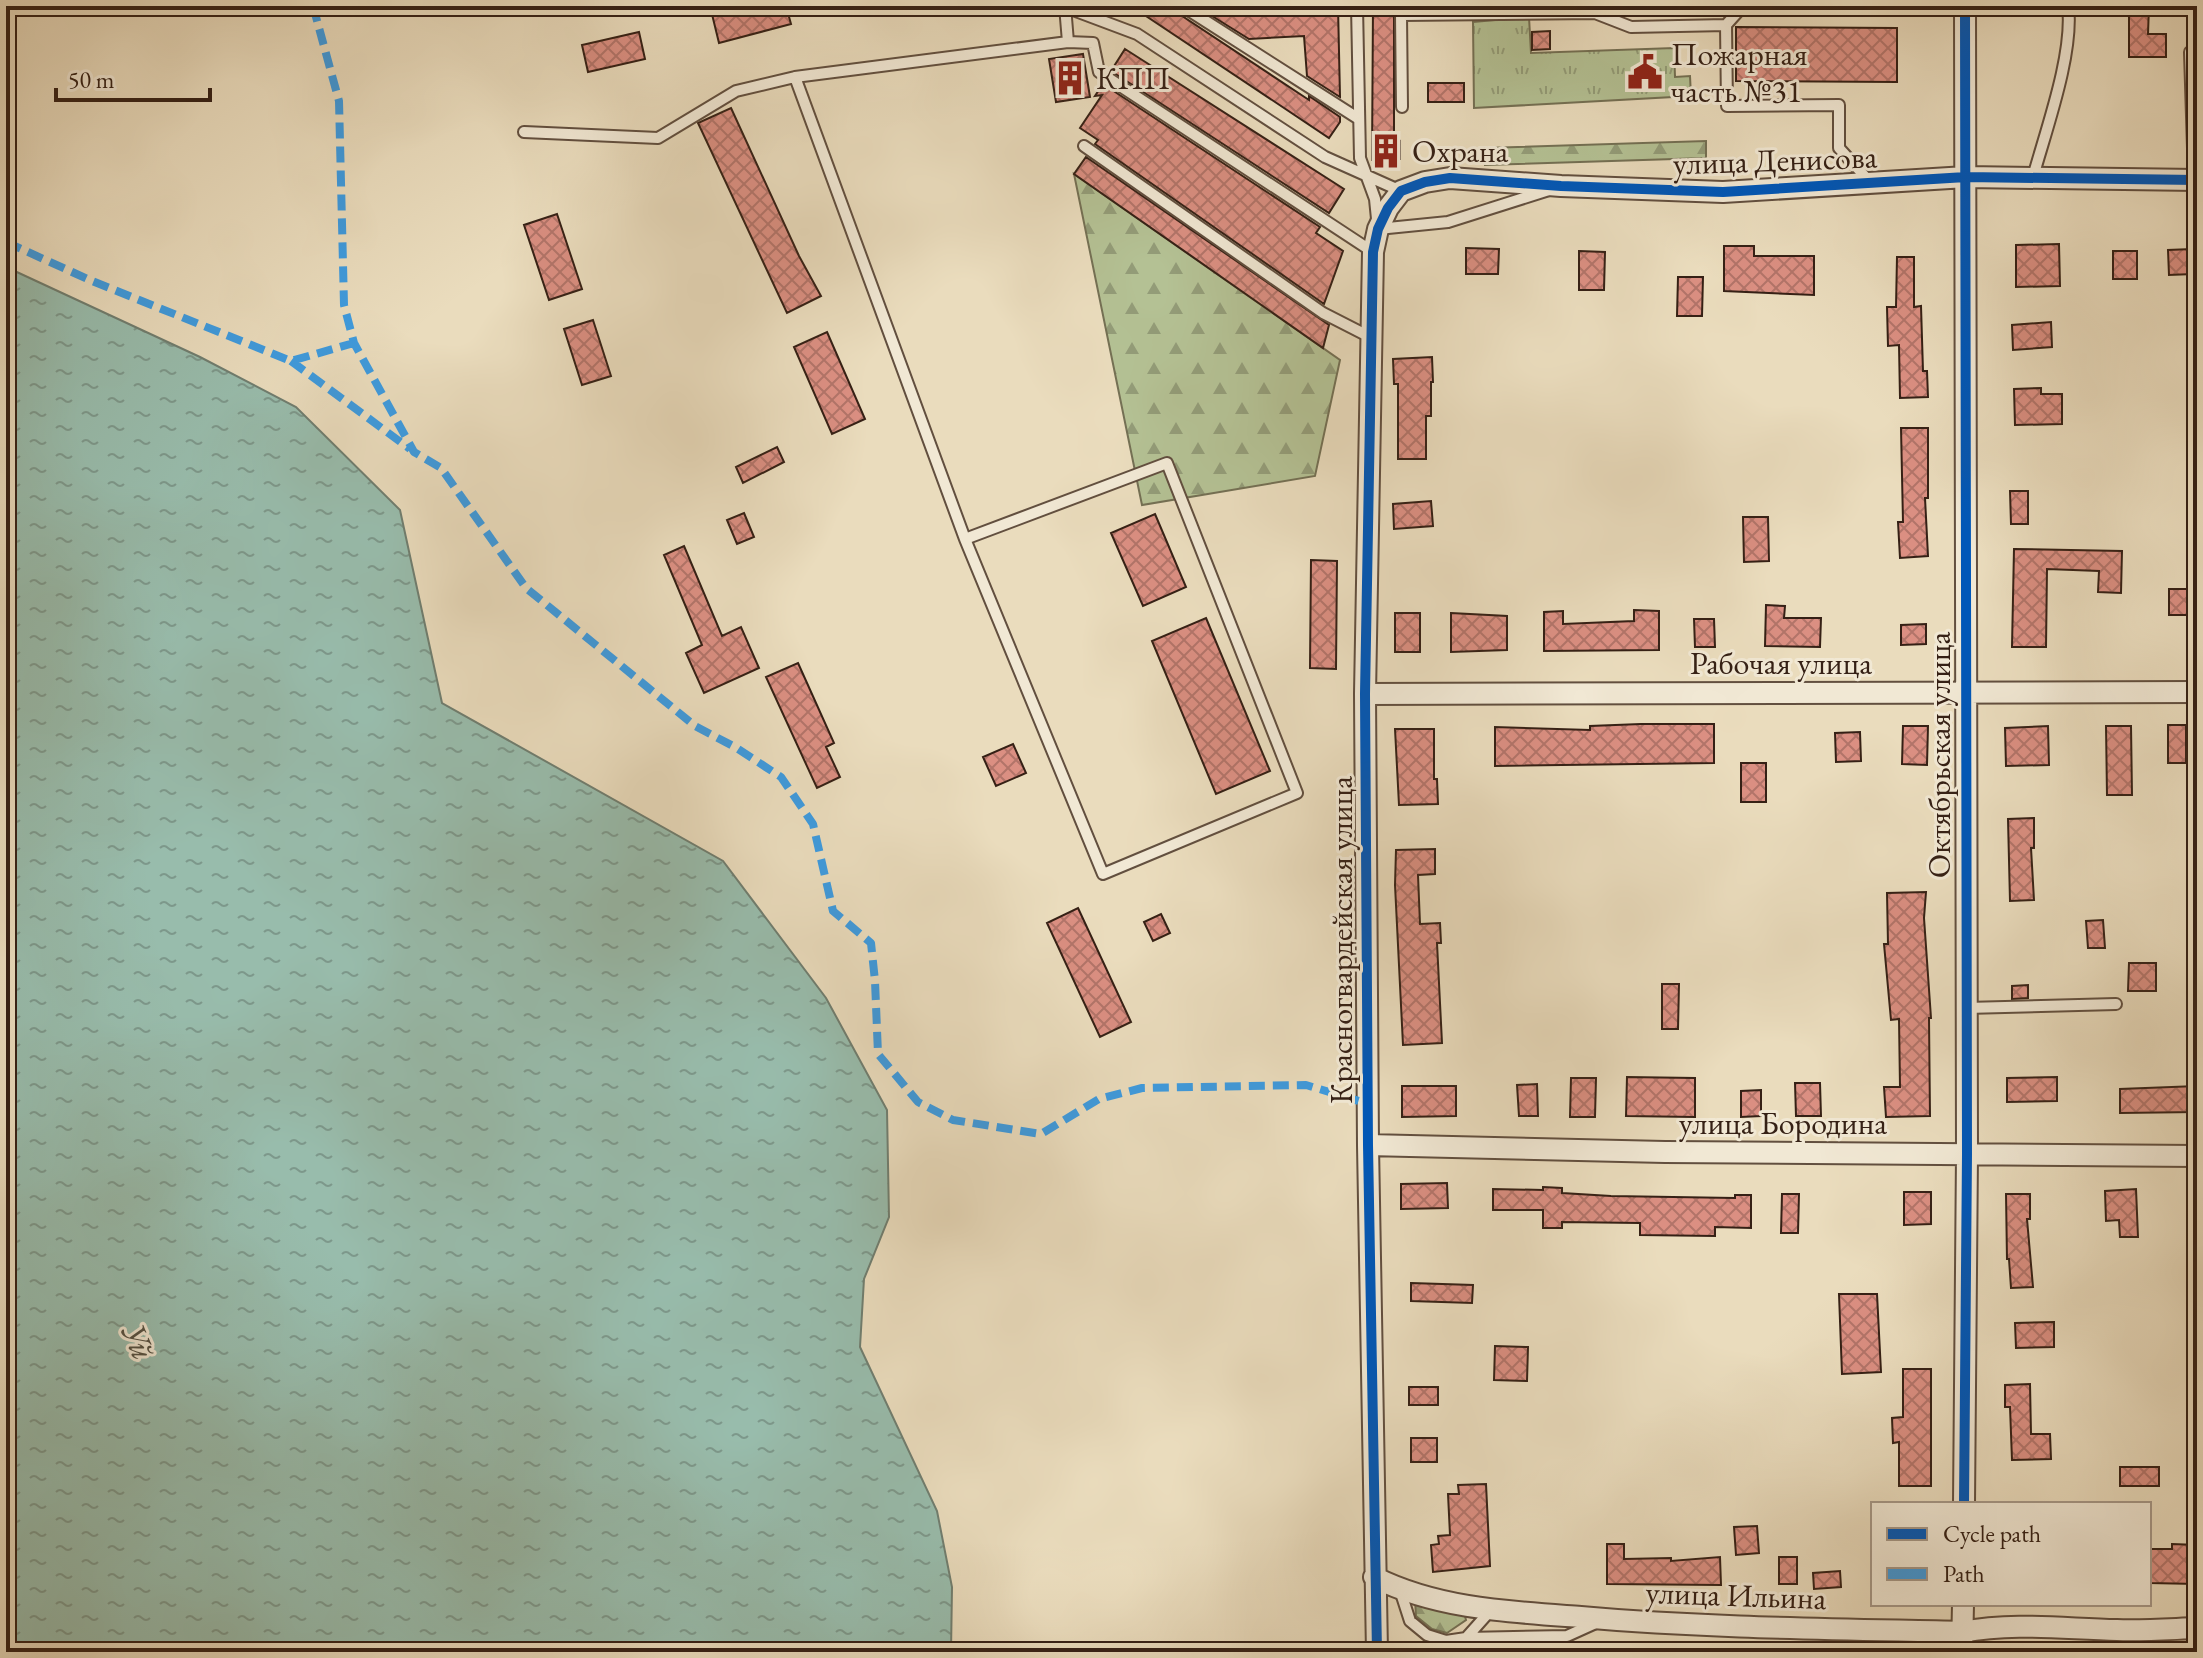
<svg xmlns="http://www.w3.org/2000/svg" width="2203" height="1658" viewBox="0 0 2203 1658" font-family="'EB Garamond',serif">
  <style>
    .grass { fill: url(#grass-tufts); stroke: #747054; stroke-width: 2 }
    .forest { fill: url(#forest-firs); stroke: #747054; stroke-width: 2 }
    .water { fill: url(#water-ripples); stroke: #707e70; stroke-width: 2 }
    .building { fill: url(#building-cross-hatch); stroke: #352015; stroke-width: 2 }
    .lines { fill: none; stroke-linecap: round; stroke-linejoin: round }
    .lane-casing { stroke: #624f3f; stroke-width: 14 }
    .street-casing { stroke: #624f3f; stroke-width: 24 }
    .lane { stroke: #f1e8d4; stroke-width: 10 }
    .street { stroke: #f1e8d4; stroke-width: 20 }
    .quiet { stroke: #3e9bdf; stroke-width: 8; stroke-dasharray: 16 8; stroke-linecap: butt }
    .cycleway-casing { stroke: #f1e8d4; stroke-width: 15 }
    .cycleway { stroke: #0057b8; stroke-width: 10 }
    .labels { text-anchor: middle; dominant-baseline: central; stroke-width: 6; stroke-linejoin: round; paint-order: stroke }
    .poi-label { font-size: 32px; fill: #352015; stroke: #f1e8d4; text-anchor: start }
    .street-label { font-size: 32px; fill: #352015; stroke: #f1e8d4 }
    .water-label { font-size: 34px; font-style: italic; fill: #534f42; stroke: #f1e8d4 }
  </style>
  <defs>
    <pattern id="grass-tufts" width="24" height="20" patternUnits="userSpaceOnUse" patternTransform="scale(2)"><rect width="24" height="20" fill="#b4c194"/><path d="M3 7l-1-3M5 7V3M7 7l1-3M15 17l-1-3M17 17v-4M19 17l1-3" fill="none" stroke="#939c78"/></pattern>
    <pattern id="forest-firs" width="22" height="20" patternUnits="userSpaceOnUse" patternTransform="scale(2)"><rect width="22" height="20" fill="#b4c194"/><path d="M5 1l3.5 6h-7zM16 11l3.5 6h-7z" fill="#939c78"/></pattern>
    <pattern id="water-ripples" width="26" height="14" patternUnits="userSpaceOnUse" patternTransform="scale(2)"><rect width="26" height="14" fill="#98bcac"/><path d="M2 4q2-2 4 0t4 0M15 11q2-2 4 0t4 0" fill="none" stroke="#7d988b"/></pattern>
    <pattern id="building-cross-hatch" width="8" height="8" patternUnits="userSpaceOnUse" patternTransform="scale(2)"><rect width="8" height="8" fill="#db8f82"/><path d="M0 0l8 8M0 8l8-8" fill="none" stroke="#b27469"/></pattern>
  </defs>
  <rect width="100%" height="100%" fill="#eadcbd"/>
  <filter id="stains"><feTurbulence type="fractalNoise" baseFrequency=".0025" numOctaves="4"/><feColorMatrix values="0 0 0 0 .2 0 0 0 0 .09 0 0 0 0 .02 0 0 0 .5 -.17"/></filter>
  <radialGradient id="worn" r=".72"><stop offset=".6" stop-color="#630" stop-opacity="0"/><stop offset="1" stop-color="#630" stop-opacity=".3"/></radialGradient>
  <path class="grass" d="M1529 17 1531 53 1674 48 1675 77 1690 76 1691 96 1474 108 1473 22Z"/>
  <path class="forest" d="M1706 141V158L1485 165V148Z
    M1074 174 1340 360 1315 476 1142 505Z
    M1415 1600 1464 1612 1466 1620 1447 1633 1432 1629 1416 1616Z"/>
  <path class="water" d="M6 267 200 357 296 407 400 510 442 703 723 861 826 998 887 1110 889 1217 864 1279 860 1347 937 1511 952 1587 951 1652H6Z"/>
  <path class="building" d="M710 6H786L791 24 719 43Z
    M1131 6H1167L1309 100V96L1340 117V122L1329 138Z
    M1211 6H1338L1340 97 1307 76 1304 36 1249 39 1212 16Z
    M1373 6H1394V142L1400 141V159L1372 160Z
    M2129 6H2149L2148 34H2166V57H2129Z
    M1736 27 1897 28V82L1736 81Z
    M1550 31V49L1532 50V32Z
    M639 32 645 59 588 72 582 45Z
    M1125 49 1344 189 1329 213 1111 71Z
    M1083 54 1090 97 1056 102 1049 59Z
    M1428 83H1464V102H1428Z
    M1103 84 1320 227 1316 233 1343 251 1324 304 1095 144 1098 140 1080 128 1102 95 1095 96Z
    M731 108 799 256 821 296 787 313 698 123Z
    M1086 157 1329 325 1323 348 1074 174Z
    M557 214 582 289 549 300 524 225Z
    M2059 244 2060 286 2016 287V245Z
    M1724 246H1754V256H1814V295L1724 291Z
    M1466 248 1499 249 1498 274H1466Z
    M2192 249 2193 274 2169 275 2168 250Z
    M1579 251 1605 252 1604 290H1579Z
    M2113 251H2137V279H2113Z
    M1897 257H1914V307L1921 306 1923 371H1927L1928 397 1900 398 1899 345 1888 346 1887 307H1896Z
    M1678 277H1703L1702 316H1677Z
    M593 320 611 376 582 385 564 329Z
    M2051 322 2052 347 2013 350 2012 325Z
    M827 332 865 419 832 434 794 347Z
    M1432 357 1433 382H1431V416H1426V459H1398V384H1394L1393 359Z
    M2041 388V394H2062V424L2015 425 2014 389Z
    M1901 428H1928V498H1925L1928 556 1900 558 1898 522H1903Z
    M777 447 784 462 743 483 736 467Z
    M2010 491H2028V524H2011Z
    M1431 501 1433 526 1394 529 1393 504Z
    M744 513 754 537 737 544 727 520Z
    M1155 514 1186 587 1143 606 1111 533Z
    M1743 517H1768L1769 561 1744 562Z
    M684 546 722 636 741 627 759 668 704 693 686 653 702 645 664 555Z
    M2014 549 2122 551 2121 593 2098 592 2099 571 2047 569 2046 647H2012Z
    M1311 560 1337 561 1336 669 1310 668Z
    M2169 589H2187V615H2169Z
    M1766 605 1785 606 1784 618H1821L1820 647 1765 646Z
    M1634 610 1659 611V650L1544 651V612L1563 611V624L1634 621Z
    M1395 613H1420V652H1395Z
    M1451 613 1507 616V650L1451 652Z
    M1206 618 1270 771 1216 794 1152 641Z
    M1694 619H1714L1715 647H1695Z
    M1926 624V644L1901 645V625Z
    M798 663 834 743 826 747 840 777 817 788 766 677Z
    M1641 724H1714V763L1495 766V727L1590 730V726Z
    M2168 725H2186V763H2168Z
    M1903 726H1928L1927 765 1902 764Z
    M2048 726 2049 765 2006 766 2005 728Z
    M2106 726H2131L2132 795H2107Z
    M1395 729H1434V779H1437L1438 804 1399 805Z
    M1860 732 1861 761 1836 762 1835 733Z
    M1013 744 1026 773 996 786 983 757Z
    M1741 763H1766V802H1741Z
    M2034 818V848H2031L2034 900 2010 901 2008 819Z
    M1435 849V874L1418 875 1420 924 1440 923 1441 943H1437L1442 1043 1403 1045 1395 885 1396 850Z
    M1926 892 1924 918 1931 1018H1929L1930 1116 1886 1117 1884 1087H1900L1899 1019 1891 1020 1884 944H1888L1887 893Z
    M1078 908 1131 1022 1100 1037 1047 923Z
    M1161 914 1170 933 1153 941 1144 922Z
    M2103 920 2105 948H2088L2086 921Z
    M2129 963H2156V991H2128Z
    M1662 984H1679L1678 1029H1662Z
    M2028 985V998L2012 999V986Z
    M1627 1077 1695 1078V1117L1626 1116Z
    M2057 1077V1101L2007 1102V1078Z
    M1571 1078H1596L1595 1117H1570Z
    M1795 1083H1820L1821 1116H1796Z
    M1537 1084 1538 1116H1519L1517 1085Z
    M1402 1086H1456V1116L1402 1117Z
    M2197 1086V1112L2120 1113V1089Z
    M1761 1090V1116L1741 1117V1091Z
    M1447 1183 1448 1208 1401 1209V1184Z
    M1543 1187 1562 1188V1193L1611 1196 1735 1198V1195H1751V1228L1715 1227V1236L1640 1235V1223L1562 1222V1228H1543V1210H1493V1189L1543 1190Z
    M2136 1189 2138 1237H2120L2119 1220 2106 1221 2105 1191Z
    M1904 1192H1931V1224L1904 1225Z
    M1782 1194H1799L1798 1233H1781Z
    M2006 1194H2030V1219H2027L2033 1287 2011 1288 2009 1259H2007Z
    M1411 1283 1473 1285 1472 1303 1411 1301Z
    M1839 1294H1877L1881 1372 1842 1374Z
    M2054 1322V1347L2016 1348 2015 1323Z
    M1495 1346 1528 1347 1527 1381 1494 1380Z
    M1903 1369H1931V1486H1899V1442L1893 1443 1892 1418 1903 1417Z
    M2030 1384 2031 1434H2050L2051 1459 2012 1460 2010 1407H2005V1385Z
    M1409 1387H1438V1405H1409Z
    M1411 1438H1437V1462H1411Z
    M2120 1467H2159V1486H2120Z
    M1486 1484 1490 1566 1433 1572 1431 1545 1439 1544 1438 1536 1450 1535 1448 1494H1459L1458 1485Z
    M1757 1526 1759 1553 1736 1555 1734 1527Z
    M1607 1544H1624V1559L1671 1558V1561L1720 1557 1721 1585 1607 1584Z
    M2172 1544 2197 1545V1584L2149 1583V1549H2172Z
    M1779 1557H1797V1584H1779Z
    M1840 1571 1841 1587 1814 1589 1813 1573Z"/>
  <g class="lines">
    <g class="lane-casing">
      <path id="lane" d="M1065 6 1068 42 1093 43 1099 72 1373 252
        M1182 6 1359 119
        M1357 6 1360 158 1375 199 1378 229 1448 222 1549 190
        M1743 6 1726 25 1727 106 1839 105V148L1870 182
        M1065 7 1137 34 1325 157 1401 191
        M2190 52 2194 180
        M1402 107 1401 15 1595 13 1631 27 1726 25
        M524 132 658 138 736 91 795 77
        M1084 146 1323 313 1370 337
        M2033 177C2046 130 2074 53 2068 6
        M965 539 1103 874 1297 793 1167 463 965 539 795 77 1068 42
        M1966 1008 2116 1004
        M1400 1590 1410 1621 1427 1635 1446 1641 1466 1638 1491 1610
        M1466 1638 1567 1636 1598 1622"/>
    </g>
    <g class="street-casing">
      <path id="street" d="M1365 694 2197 692
        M1368 1145 1665 1152 2197 1156
        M1964 1504 1967 1154 1965 6
        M1374 1577C1437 1609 1511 1612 1581 1617 1708 1628 1835 1629 1962 1632 2015 1622 2064 1629 2117 1630 2143 1631 2170 1629 2197 1628
        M1377 1652 1368 1145 1365 694 1373 252 1378 229 1388 208 1401 191 1425 182 1450 178 1561 186 1723 192 1966 177 2197 180
        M1962 1652 1963 1604"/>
    </g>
    <use href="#lane" class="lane"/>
    <use href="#street" class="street"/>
    <path class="quiet" d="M313 6 339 101 344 305 354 343 414 452 441 468 526 588 695 726 735 747 781 777 813 824 833 911 871 943 875 981 878 1054 918 1102 953 1120 1041 1134 1099 1099 1142 1088 1306 1085 1369 1104
      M6 242 92 281 291 361 354 343
      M291 361 410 449"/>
    <g class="cycleway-casing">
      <path id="cycleway" d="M1964 1504 1967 1154 1965 6
        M1377 1652 1368 1145 1365 694 1373 252 1378 229 1388 208 1401 191 1425 182 1450 178 1561 186 1723 192 1966 177 2197 180"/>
    </g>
    <use href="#cycleway" class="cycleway"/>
  </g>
  <defs>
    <g id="civic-bare" transform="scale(2.76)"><path d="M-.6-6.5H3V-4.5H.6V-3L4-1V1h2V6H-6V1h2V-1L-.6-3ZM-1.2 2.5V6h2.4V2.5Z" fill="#8f2418" stroke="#f1e8d4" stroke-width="2.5" paint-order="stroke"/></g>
    <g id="building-bare" transform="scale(2.76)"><path d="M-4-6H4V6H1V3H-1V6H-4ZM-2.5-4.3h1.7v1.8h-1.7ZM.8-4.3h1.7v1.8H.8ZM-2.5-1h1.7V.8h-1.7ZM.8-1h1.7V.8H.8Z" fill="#8f2418" stroke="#f1e8d4" stroke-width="2.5" paint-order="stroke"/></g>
  </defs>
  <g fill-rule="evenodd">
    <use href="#civic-bare" x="1645" y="72"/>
    <use href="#building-bare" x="1070" y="78"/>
    <use href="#building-bare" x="1386" y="151"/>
  </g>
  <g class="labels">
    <g class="poi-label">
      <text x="1671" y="54">Пожарная<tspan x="1671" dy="37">часть №31</tspan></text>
      <text x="1096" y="78">КПП</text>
      <text x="1412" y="151">Охрана</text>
    </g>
    <g class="street-label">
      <text transform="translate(1775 160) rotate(-2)">улица Денисова</text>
      <text x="1781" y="663">Рабочая улица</text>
      <text transform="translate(1939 755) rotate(-90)">Октябрьская улица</text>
      <text transform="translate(1341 940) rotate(-90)">Красногвардейская улица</text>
      <text x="1783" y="1123">улица Бородина</text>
      <text transform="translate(1736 1595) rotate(2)">улица Ильина</text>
    </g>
    <g class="water-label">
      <text transform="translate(139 1341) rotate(67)">Уй</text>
    </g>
  </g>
  <rect width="2203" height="1658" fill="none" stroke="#eadcbd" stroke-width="32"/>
  <rect x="8" y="8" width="2187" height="1642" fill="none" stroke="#352015" stroke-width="4"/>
  <rect x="16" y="16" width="2171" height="1626" fill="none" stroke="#352015" stroke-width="2"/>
  <rect x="1871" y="1502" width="280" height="104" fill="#f1e8d4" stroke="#a69888" stroke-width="2"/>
  <rect x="1887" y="1528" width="40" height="12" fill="#0057b8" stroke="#a69888" stroke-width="2"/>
  <text x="1943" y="1542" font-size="24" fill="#352015">Cycle path</text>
  <rect x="1887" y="1568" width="40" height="12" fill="#3e9bdf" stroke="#a69888" stroke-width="2"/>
  <text x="1943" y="1582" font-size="24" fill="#352015">Path</text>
  <path d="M56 88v12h154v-12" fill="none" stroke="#352015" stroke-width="4"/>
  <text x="68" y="88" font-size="24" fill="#352015" stroke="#f1e8d4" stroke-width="6" paint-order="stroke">50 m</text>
  <rect width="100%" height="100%" filter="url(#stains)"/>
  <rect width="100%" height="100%" fill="url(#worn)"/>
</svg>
